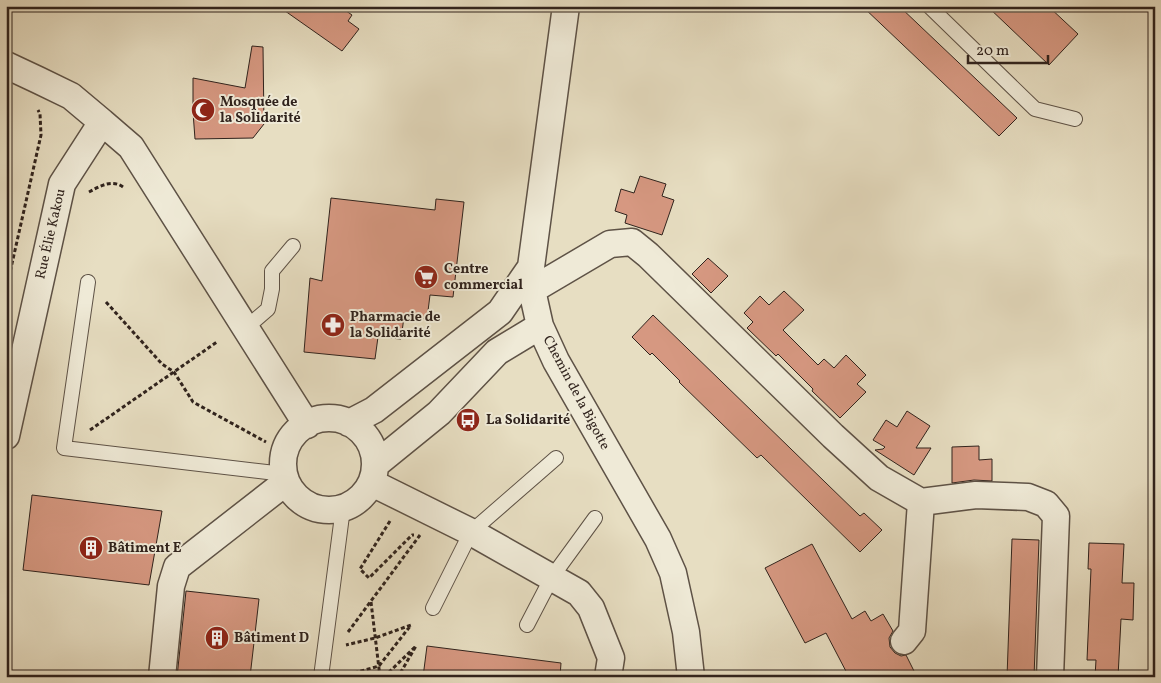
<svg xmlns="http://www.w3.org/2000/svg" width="1161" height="683" viewBox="0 0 1161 683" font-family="Vollkorn,serif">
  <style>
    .building { fill: #d69881; stroke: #30231d }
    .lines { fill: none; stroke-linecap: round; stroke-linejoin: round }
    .service-casing { stroke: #5e5246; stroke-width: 16 }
    .minor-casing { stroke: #5e5246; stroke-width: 29 }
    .path { stroke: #30231d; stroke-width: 3; stroke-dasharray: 4 2.5; stroke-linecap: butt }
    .service { stroke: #efead7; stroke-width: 14 }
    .minor { stroke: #efead7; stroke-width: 26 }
    .labels { text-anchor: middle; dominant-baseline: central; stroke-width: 4; stroke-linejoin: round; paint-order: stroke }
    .poi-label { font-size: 14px; font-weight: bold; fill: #30231d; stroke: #efead7; text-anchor: start }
    .street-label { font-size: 14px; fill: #30231d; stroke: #efead7 }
  </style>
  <rect width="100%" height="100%" fill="#e7dec2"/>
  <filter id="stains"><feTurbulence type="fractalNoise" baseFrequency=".004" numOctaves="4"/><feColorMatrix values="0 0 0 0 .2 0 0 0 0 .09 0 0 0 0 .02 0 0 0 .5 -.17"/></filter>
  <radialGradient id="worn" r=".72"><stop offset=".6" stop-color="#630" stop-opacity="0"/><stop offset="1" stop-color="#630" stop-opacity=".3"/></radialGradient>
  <path class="building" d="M278 6H339L352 15 348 21 359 29 342 51Z
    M862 6H899L1017 118 999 136Z
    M987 6H1048L1078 34 1049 65Z
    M252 46 263 47 264 124 253 138 195 139 193 112V78L245 88Z
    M640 176 666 184 662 196 674 200 662 235 625 223 627 215 615 211 621 189 634 193Z
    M331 198 435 210 436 199 464 202 453 297 430 295 427 319 404 317 401 339 378 337 375 359 304 352 310 278 322 281Z
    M708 258 728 276 711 293 692 274Z
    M784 291 804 310 783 330 818 365 824 359 834 368 846 355 866 375 857 384 866 392 840 418 812 391 813 389 778 354 776 356 747 328 753 322 744 313 760 296 769 305Z
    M653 315 860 516 864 513 882 530 860 552 761 455 757 458 679 382 680 381 652 353 650 355 632 337Z
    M907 411 930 426 916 448H931L914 475 875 450 883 449 885 447 873 440 886 420 897 427Z
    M979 446V460L992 459V481L974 480 952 483V447Z
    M32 495 162 511 149 585 23 570Z
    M1012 539 1039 540 1034 677H1007Z
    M1089 543 1124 544 1122 583H1134L1133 620 1121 619 1118 677H1095L1096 660H1087L1091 569H1088Z
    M812 544 852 619 865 611 871 621 883 614 893 631 889 638 890 647 895 653 901 656 906 655 917 677H849L826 633 805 643 765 568Z
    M186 591 259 599 250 677H177Z
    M427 646 561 663 560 677H423Z"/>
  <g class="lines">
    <g class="service-casing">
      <path id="service" d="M929 6 1035 109 1075 119
        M88 282 64 448 284 474
        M246 328 268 309 272 289V271L293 246
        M433 608 471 532 556 458
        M527 625 552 577 595 518
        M321 677 343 508"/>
    </g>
    <g class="minor-casing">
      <path id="minor" d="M566 6 531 267 532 290 540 326 556 361 658 539 673 573 686 632 691 677
        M6 65 38 80 71 96 102 122 62 184 6 436
        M102 122 131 147 307 425
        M532 290 610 244 632 242 648 255 833 436 879 478 921 502 976 495 1028 497 1046 504 1056 516 1050 677
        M283 464a46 46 0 1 1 92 0a46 46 0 1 1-92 0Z
        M349 423 374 410 500 312 531 267
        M375 465 439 413 497 352 540 326
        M372 483 471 532 579 593 591 608 611 658 608 677
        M904 641 912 631 921 502
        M162 677 171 586 177 567 286 482"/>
    </g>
    <path class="path" d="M89 192C100 186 112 179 123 187
      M6 290 41 135 40 114 38 110
      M106 302 162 364 174 372 193 402 266 442
      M90 430 217 342
      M390 521 360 569 369 578 412 535H414
      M371 602 380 677
      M348 632 420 535
      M344 677 343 676 379 666 411 625 375 638 346 645
      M384 677 416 646 398 677"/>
    <use href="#service" class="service"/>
    <use href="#minor" class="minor"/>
  </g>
  <defs>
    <g id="mosque-disc" transform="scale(1.25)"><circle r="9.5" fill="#8f2418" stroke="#efead7"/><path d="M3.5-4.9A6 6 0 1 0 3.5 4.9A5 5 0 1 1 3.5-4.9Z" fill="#fff"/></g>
    <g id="supermarket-disc" transform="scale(1.25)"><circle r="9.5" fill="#8f2418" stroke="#efead7"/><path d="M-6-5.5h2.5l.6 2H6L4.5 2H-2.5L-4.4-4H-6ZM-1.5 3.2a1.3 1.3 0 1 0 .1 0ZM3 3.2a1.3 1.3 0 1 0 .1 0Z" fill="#fff"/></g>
    <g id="pharmacy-disc" transform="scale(1.25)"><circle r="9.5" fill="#8f2418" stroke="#efead7"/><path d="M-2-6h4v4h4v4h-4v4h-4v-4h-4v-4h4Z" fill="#fff"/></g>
    <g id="bus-disc" transform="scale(1.25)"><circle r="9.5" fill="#8f2418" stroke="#efead7"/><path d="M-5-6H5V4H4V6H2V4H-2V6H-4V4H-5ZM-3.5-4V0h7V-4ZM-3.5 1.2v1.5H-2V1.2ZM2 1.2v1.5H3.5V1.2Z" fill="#fff"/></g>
    <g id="building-disc" transform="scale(1.25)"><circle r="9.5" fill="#8f2418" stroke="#efead7"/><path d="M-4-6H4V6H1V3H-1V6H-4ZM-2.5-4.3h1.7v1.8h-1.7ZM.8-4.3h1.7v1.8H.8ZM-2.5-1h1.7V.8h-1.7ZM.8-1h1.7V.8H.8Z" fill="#fff"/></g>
  </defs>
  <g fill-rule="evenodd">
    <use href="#mosque-disc" x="203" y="110"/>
    <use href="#supermarket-disc" x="426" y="277"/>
    <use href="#pharmacy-disc" x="333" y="325"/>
    <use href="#bus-disc" x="468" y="420"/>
    <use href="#building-disc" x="91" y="548"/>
    <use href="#building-disc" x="217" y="638"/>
  </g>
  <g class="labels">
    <g class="poi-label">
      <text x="220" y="102">Mosquée de<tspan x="220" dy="16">la Solidarité</tspan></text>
      <text x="444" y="269">Centre<tspan x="444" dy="16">commercial</tspan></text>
      <text x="350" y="317">Pharmacie de<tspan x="350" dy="16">la Solidarité</tspan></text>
      <text x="486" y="420">La Solidarité</text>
      <text x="108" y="548">Bâtiment E</text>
      <text x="234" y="638">Bâtiment D</text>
    </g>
    <g class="street-label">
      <text transform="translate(51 234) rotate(-77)">Rue Élie Kakou</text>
      <text transform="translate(576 393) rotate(62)">Chemin de la Bigotte</text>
    </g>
  </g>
  <rect width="1161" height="683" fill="none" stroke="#e7dec2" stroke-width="25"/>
  <rect x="8" y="8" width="1146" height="668" fill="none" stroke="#30231d" stroke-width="2.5"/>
  <rect x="12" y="12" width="1136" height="658" fill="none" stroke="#30231d"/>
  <path d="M968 55v8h80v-8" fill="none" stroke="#30231d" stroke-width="2.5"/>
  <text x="976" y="55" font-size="15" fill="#30231d" stroke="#efead7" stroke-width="4" paint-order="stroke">20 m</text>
  <rect width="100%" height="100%" filter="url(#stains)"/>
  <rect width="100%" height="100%" fill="url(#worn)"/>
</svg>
